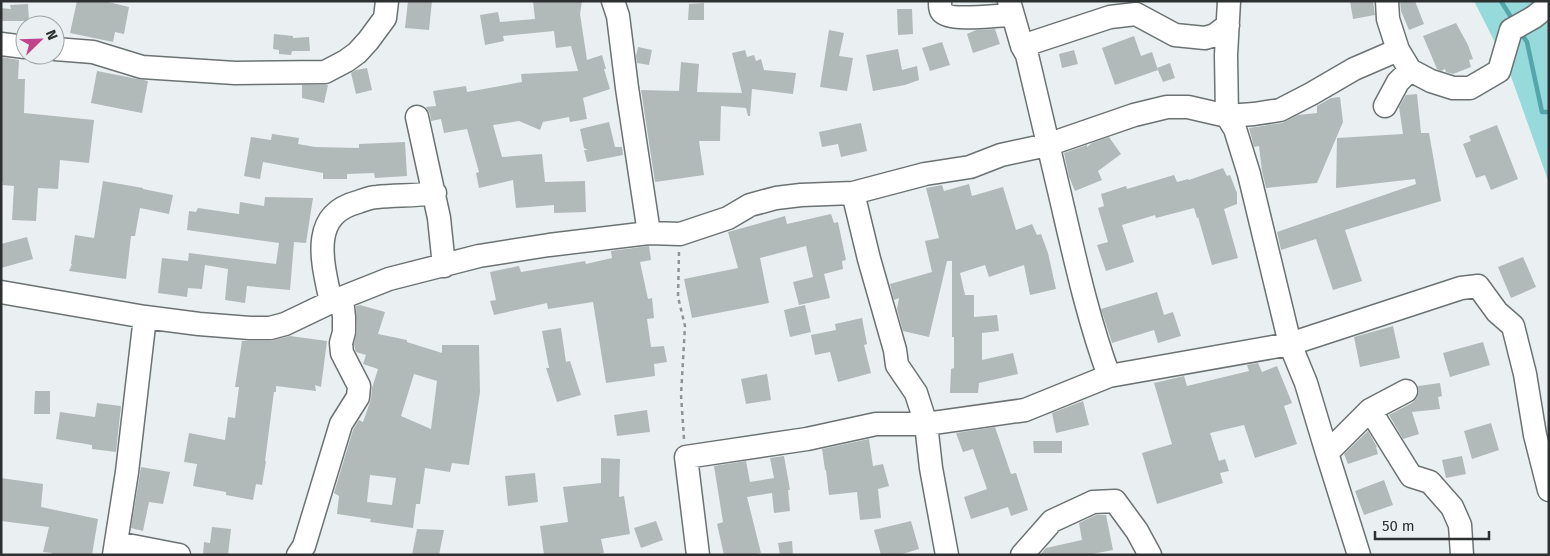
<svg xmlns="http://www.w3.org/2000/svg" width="1550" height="556" viewBox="0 0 1550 556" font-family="'Fira Sans',sans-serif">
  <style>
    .green { fill: #96dadc }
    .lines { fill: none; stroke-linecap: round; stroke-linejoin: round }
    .stream { stroke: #54a6aa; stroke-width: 4.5 }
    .building { fill: #b2b9b9; fill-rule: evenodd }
    .minor-casing { stroke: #6c7272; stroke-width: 25 }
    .path { stroke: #8e9393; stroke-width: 2.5; stroke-dasharray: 4 4; stroke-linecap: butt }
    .minor { stroke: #fff; stroke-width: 22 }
  </style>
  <rect width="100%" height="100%" fill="#eaf0f1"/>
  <path class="green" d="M1474 1H1549V183L1508 68Z"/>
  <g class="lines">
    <path class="stream" d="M1501 1 1514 22
      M1521 33 1527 42 1542 112H1549"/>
  </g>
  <path class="building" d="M77 1H104L129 7 124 34 115 32 113 42 70 33Z
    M408 1H432L429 30 405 28Z
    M533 1H582L580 14 587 60 602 55 606 69H604L610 89 583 98 587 119 570 122 569 117 543 122 540 130 519 121 493 125 502 157 542 154 545 182 585 181 586 212 554 213V205L516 208 513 180 479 188 476 173 479 172 467 129 444 133 441 119 431 121 430 114 426 107 436 106 433 91 466 86 467 92 522 82 521 74 578 71 571 46 556 48 554 31 503 36 504 41 485 45 480 15 498 12 500 22 535 19Z
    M1350 1H1373L1375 15 1353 19Z
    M1400 1H1415L1424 24 1409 30 1401 11Z
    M704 3V20H688L689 4Z
    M28 4 29 21H1V8L11 9 10 5Z
    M897 9H912L913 34 898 35Z
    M1456 23 1468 45 1473 59 1469 60 1471 67 1453 74 1446 72 1445 69 1441 71 1437 69 1423 36Z
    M995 29 1000 44 973 53 967 34 976 30Z
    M829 30 844 33 839 56 853 58 847 91 820 87Z
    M274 34 293 36V38L309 37 310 51H292L291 55 279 54V50L273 49Z
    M1134 36 1141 56 1152 52 1158 70 1115 85 1102 48Z
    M942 42 950 65 930 71 922 48Z
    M638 47 652 50 649 65 637 63 636 56Z
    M898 49 902 70 917 66 919 80 905 85 873 91 866 55Z
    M745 50 747 57 754 55 756 61 761 59 764 70 796 73 793 94 752 89 750 116H748L746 108 721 106 720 141H699L704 175 655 182 641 90 679 91 681 62 699 64 697 92 742 93 732 53Z
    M1074 50 1078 64 1062 68 1059 54Z
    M1 57 19 60 18 79H25L24 113 94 120 89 163 60 160 58 189 38 188 36 221 12 220 14 186 2 185 3 182H1Z
    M1170 63 1175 78 1163 82 1157 68Z
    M367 68 372 90 356 94 351 73 356 70Z
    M97 71 148 81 142 113 91 103Z
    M302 85H328L324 103 302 98Z
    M1417 94 1421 133H1429L1441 201 1345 230 1362 281 1333 290 1316 239 1281 250 1277 232 1416 184 1415 179 1336 188 1337 138 1403 134 1399 107 1406 95Z
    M1340 97 1343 122 1317 183 1266 188 1262 171 1259 146 1254 147 1249 128 1282 123 1298 115 1317 113V106L1331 98Z
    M609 122 615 147H622L623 155 587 162 584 150H588L584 148 580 129Z
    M861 123 867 151 841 157 838 144 822 147 819 132Z
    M1497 125 1518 179 1491 190 1485 175 1476 178 1463 144 1471 141 1469 136Z
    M272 134 299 138 298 144 315 147 359 148V144L405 142 407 176 375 178 374 173 347 174V179H323V173L263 162 260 179 244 176 251 137 271 140Z
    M1109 137 1121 154 1098 171 1102 180 1075 191 1069 177 1064 153 1087 145V147L1092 143Z
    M1223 168 1227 176 1230 175 1237 193V204L1224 209 1238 258 1212 265 1198 217 1197 218 1194 208 1156 218 1155 215 1122 225 1134 262 1106 271 1097 245 1108 242 1098 208 1104 206 1101 194 1126 186 1127 189 1174 175 1177 182 1188 179 1189 180Z
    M103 181 143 188V189L173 195 169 214 140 208 135 236H131L126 279 69 271 72 264H71L75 235 94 238Z
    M969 184 972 196 1003 187 1016 230 1032 224 1037 235 1041 234 1048 253 1056 289 1030 295 1024 265 989 277 985 265 960 273 965 295H974V317L997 315 999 331 982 333V360L1013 353 1018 374 979 383 978 393H950L951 369 954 368V337H952V261H947L929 337 903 331 897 309 899 298 894 300 890 284 932 272 925 241 939 238 926 188 942 185 944 191Z
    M265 197 313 198 306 243 294 242 290 290 247 286 245 303 225 300 228 269 205 265 202 289 188 288 187 297 158 293 162 258 188 261 189 253 276 264 279 243 187 230 189 211 196 212 198 208 239 214 240 202 264 206Z
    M831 214 834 223 838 222 846 260 842 261 843 269 824 274 830 298 799 305 793 282 813 277 806 246 760 258 769 303 692 318 684 279 738 268 728 232 785 216 787 224Z
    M27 237 33 259 1 268V244Z
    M649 246 651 260 640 262 648 299 652 298 654 318 647 319 651 347 664 346 667 362 654 364 655 376 606 383 593 302 548 309 547 303 494 315 490 301 496 300 490 272 519 266 521 272 585 261 586 264 612 258 611 251Z
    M1523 257 1536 287 1511 298 1498 267Z
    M1157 292 1164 315 1173 312 1181 336 1158 343 1154 330 1112 343 1101 309Z
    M360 305 385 312 378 334 407 340V342L442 353V345H479L480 392 469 465 452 463 450 472 425 468 420 504H416L413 528 370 522 371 519 337 514 339 496 334 493 353 430 359 420 363 422 371 399 372 388 378 369 363 364 366 355 356 352 355 349 354 344 357 332 356 306ZM414 374 437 381 431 429 401 416ZM370 475 396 478 392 505 367 502Z
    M805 305 811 332 790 337 784 310Z
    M862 318 867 344 864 345 871 373 838 382 830 352 815 355 811 335 836 330 835 324Z
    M1393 326 1400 358 1360 367 1354 337Z
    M561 328 566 362 570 361 581 395 557 402 546 368H549L542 331Z
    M290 336 327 341 321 387 315 385 316 391 276 386V392H274L265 461H266L262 485 256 484 253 500 226 495V492L193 486 197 464 184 462 189 433 225 440 228 417 235 418 239 387H235L242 341H270Z
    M1483 342 1490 365 1450 377 1443 353Z
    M1258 363 1262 372 1277 366 1292 403 1284 406 1297 444 1255 458 1244 425 1210 433 1219 461 1225 459 1229 471 1220 473 1223 483 1157 504 1142 453 1172 444 1154 383 1184 376 1187 386 1249 371 1247 365Z
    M767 374 771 400 746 404 741 379Z
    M1440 383 1442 396 1438 397 1440 409 1412 412 1419 434 1403 439 1389 415 1412 403 1417 398 1419 392 1418 386Z
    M35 391H50V414H34Z
    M1083 401 1089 425 1056 433 1052 413Z
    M97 403 121 406 116 452 92 449V445L56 439 60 412 95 417Z
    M647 410 650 432 617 436 614 415Z
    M1491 423 1499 450 1472 459 1464 431Z
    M995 427 1011 474 1016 473 1028 510 1011 516 1008 507 971 519 964 497 987 489 973 449 963 452 956 433Z
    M1368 431 1377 447H1376L1378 454 1348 464 1344 454Z
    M869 439 873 466 883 464 889 486 878 489 881 518 860 520 857 492 829 495 826 470H825L822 449Z
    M1033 441H1062V453H1034Z
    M784 456 790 490H788L790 511 774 513 772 493 747 497 761 553 752 555H724L717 524 723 522 714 466 746 461 750 482 774 478 770 458Z
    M1462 456 1466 474 1446 478 1442 460Z
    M601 458 620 459 619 497 624 496 630 534 601 539 604 553 595 555H544L540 526 568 522 563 487 601 483Z
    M141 467 170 472 163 504 149 502 143 531 131 528Z
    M535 473 538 502 508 506 505 476Z
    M1 478 43 484 41 507 98 519 92 555H52V553L43 552 49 527 1 521Z
    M1384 480 1393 505 1364 515 1355 491Z
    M1096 515H1106L1113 550 1087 555H1040L1046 548 1082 540 1079 523Z
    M656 521 663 540 641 548 634 528Z
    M911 521 919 549 899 555H881L874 530Z
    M212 527 231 529 228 555H203L204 542 210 543Z
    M417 529 444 530 439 555H412Z
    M792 541 793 555H780L778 543Z"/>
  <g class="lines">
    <g class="minor-casing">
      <path id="minor" d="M613 1 618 16 627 88 649 233
        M940 1C940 5 940 10 942 12 951 22 998 15 1012 15
        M1009 1 1022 46 1027 55C1038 103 1050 151 1061 199 1075 259 1088 319 1109 376
        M1229 1 1226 55 1227 116 1254 114 1280 110 1311 94 1354 69 1398 50 1388 19 1387 1
        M1 44 25 47
        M1022 46 1110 17 1136 14 1175 35 1205 38 1215 35 1228 25
        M55 49 93 52 142 67 235 73 325 72 346 61 357 53 368 41 385 18 387 1
        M1398 50 1410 70 1431 81 1453 88H1470L1499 71 1511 30 1534 17 1549 5
        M1385 106 1398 82 1410 70
        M417 117 439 218 444 266
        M853 193 869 259 895 350 897 365 916 393 926 424 931 468 947 555
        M1 292 145 317 199 324 250 328H270L285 324 331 302 389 279 479 256 549 245 649 233 680 234 728 218 750 205 776 198 801 195 853 193 925 174 970 167 1001 155 1047 145 1134 115 1167 107H1188L1227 116 1235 129 1249 174 1290 344 1306 383 1327 453 1370 410 1406 391
        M331 302C323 264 308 215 358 202 364 200 371 197 377 197 396 195 415 196 435 193
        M1370 410 1411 476 1430 482 1452 507 1460 525 1462 555
        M1327 453 1359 555
        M117 543 179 555
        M114 555 127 472 145 317
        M298 555 304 546 341 424 358 397 359 386 342 353 341 343 344 332V317L342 299
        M698 555 686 457 807 439 876 424H926L1025 410 1109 376 1290 344 1461 288 1478 286 1497 312 1513 326 1525 374 1535 435 1549 490
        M1022 555 1052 521 1093 502 1115 501 1137 531 1150 555"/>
    </g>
    <path class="path" d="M679 252 678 297 685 326 681 395 684 439"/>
    <use href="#minor" class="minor"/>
  </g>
  <rect width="1550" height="556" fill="none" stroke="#2d3030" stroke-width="5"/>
  <g transform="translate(40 40) rotate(67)"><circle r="24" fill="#eaf0f1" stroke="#9ea3a4"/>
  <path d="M0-4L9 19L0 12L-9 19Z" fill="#c3428c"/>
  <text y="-8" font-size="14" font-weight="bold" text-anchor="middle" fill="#2d3030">N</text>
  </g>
  <path d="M1375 531v8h114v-8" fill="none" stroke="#2d3030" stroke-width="2.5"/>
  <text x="1382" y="531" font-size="15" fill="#2d3030" stroke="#eaf0f1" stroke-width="4" paint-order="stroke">50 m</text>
</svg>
